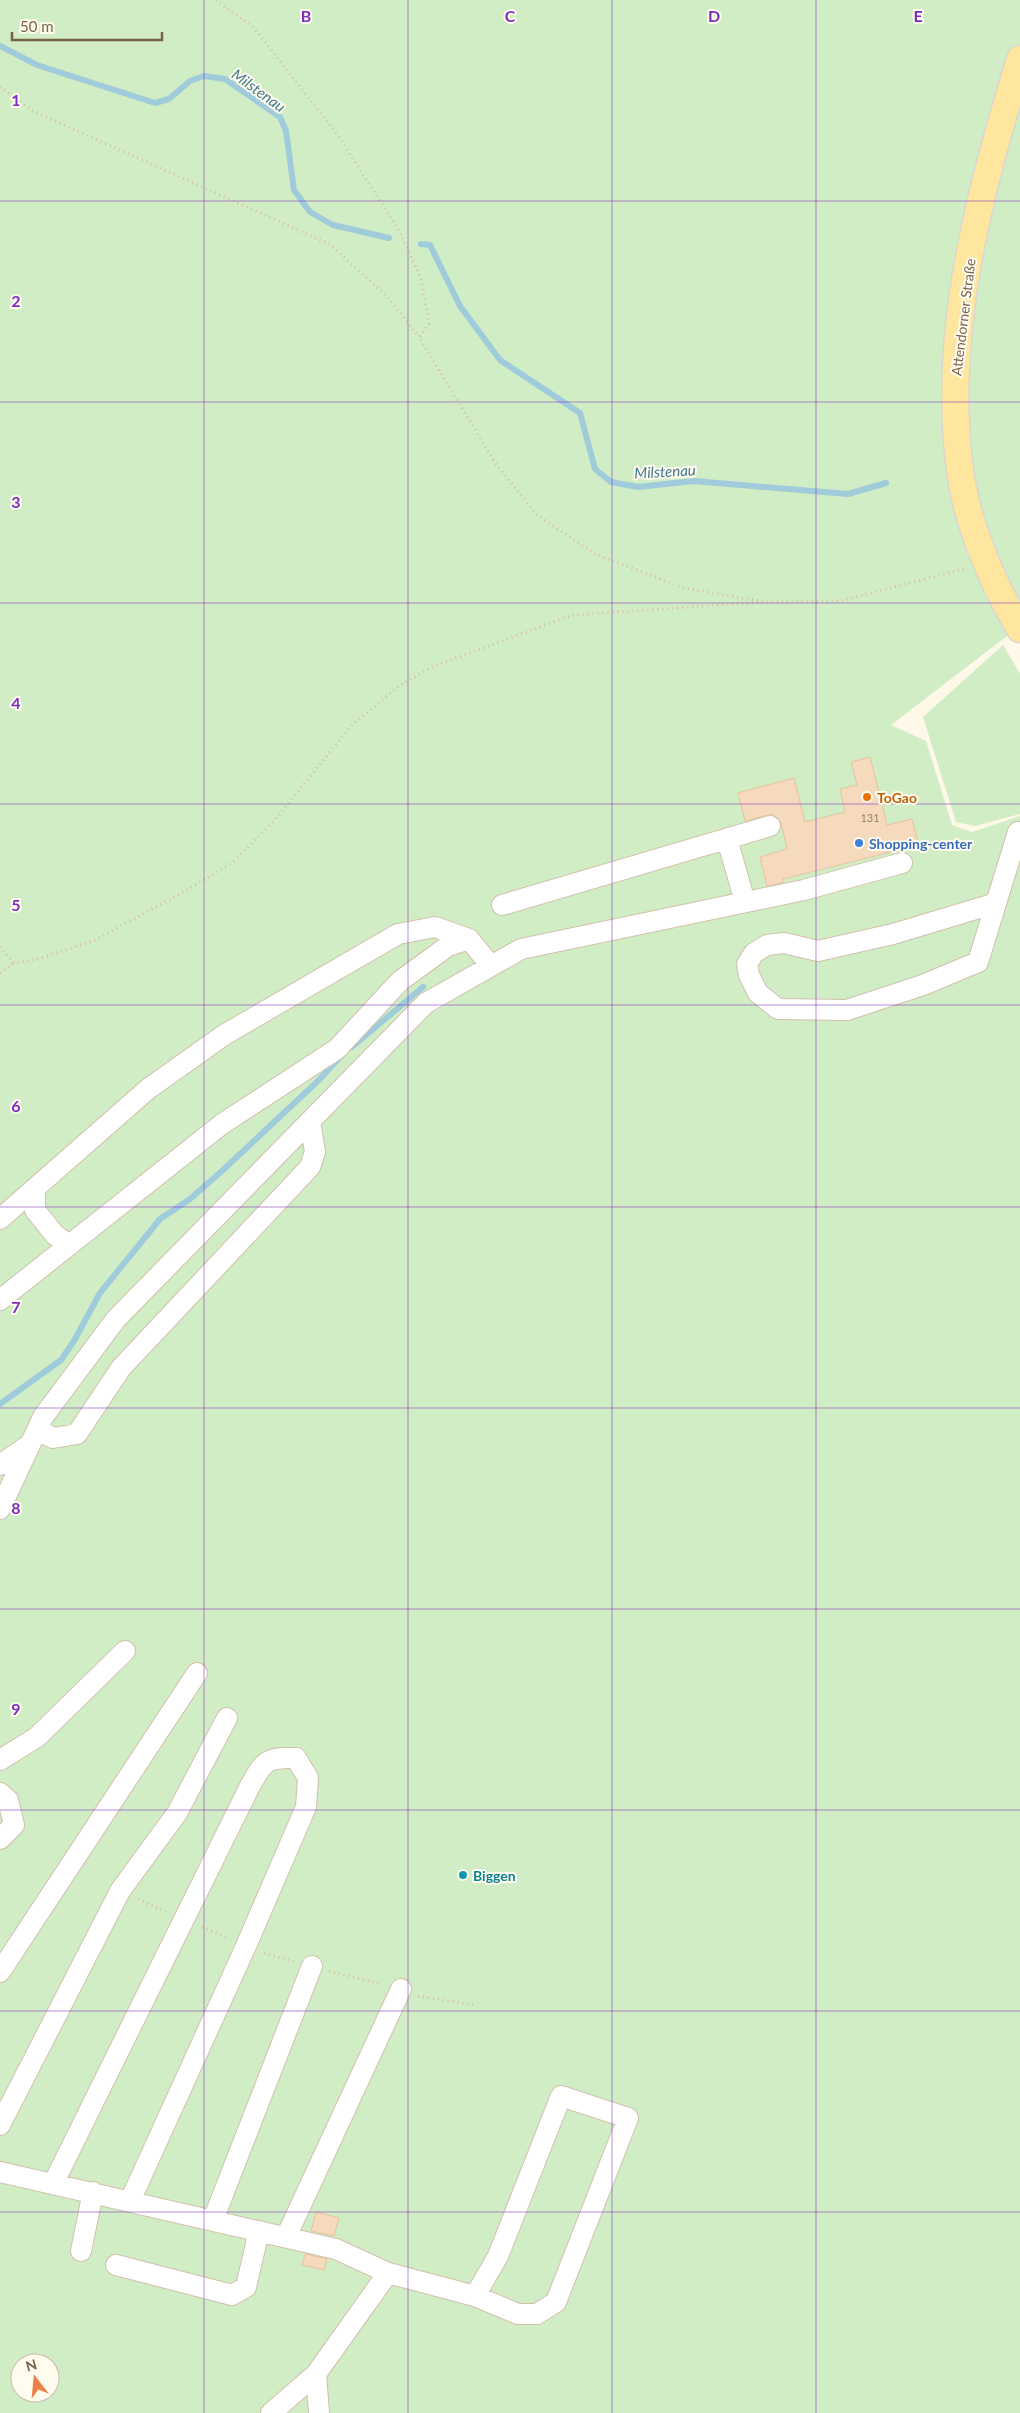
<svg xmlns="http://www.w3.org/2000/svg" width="1020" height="2413" viewBox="0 0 1020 2413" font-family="Lato,sans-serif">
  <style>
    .green { fill: #d0edc5; fill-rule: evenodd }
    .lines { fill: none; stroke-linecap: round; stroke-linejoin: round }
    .stream { stroke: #a0cbdb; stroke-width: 6 }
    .building { fill: #f5dabe; stroke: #e8c39d }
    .minor-casing { stroke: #d1c1ac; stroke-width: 22 }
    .major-casing { stroke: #dcd6d0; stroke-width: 29 }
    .path { stroke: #dabea0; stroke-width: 3; stroke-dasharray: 1 4; stroke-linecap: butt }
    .minor { stroke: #fff; stroke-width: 20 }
    .major { stroke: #ffe69e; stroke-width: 26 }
    .grid { fill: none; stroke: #7b2cbf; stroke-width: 1; stroke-opacity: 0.55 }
    .food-dot { fill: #e8710a; stroke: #fffbef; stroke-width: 2 }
    .shop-dot { fill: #3f7fe0; stroke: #fffbef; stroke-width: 2 }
    .culture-dot { fill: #0f9aa8; stroke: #fffbef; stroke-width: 2 }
    .labels { text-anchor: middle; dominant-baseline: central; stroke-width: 4; stroke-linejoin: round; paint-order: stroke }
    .number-label { font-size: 11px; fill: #997f67 }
    .street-label { font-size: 14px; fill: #7a614a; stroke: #fffbef }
    .food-label { font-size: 14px; font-weight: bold; fill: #c56008; stroke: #fffbef; text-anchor: start }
    .shop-label { font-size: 14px; font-weight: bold; fill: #366cbe; stroke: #fffbef; text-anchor: start }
    .culture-label { font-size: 14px; font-weight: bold; fill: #0d838f; stroke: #fffbef; text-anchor: start }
    .water-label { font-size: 15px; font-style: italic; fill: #41798e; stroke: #fffbef }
    .grid-label { font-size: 16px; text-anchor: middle; font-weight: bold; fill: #7b2cbf; stroke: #fffbef; stroke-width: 4; stroke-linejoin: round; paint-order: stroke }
  </style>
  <rect width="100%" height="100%" fill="#fef8e8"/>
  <path class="green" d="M0 0H1020V626L891 725 926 741 952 825 972 832 1020 816V2413H0ZM20 2363H50V2393H20Z
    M1003 645 1020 674V814L975 826 956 822 923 717Z"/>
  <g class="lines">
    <path class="stream" d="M0 46 37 65 155 103 169 99 190 81 204 76 225 79 280 117 286 131 294 190 310 212 333 225 389 238
      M421 244 430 245 460 306 500 360 580 413 595 469 611 482 638 487 694 481 848 494 886 483
      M352 1047 423 987
      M0 1404 61 1360 74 1341 100 1293 160 1219 190 1199 223 1170 319 1080 342 1055"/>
  </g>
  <path class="building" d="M870 757 887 825 912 819 919 845 783 879 784 882 767 886 760 857 787 849 781 822 772 814 745 821 738 793 794 778 805 822 845 812 840 789 857 785 851 762Z
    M316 2212 339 2218 334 2236 311 2231Z
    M305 2254 327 2259 324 2270 302 2265Z"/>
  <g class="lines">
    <g class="minor-casing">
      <path id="minor" d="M727 839 745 902
        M996 903 893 934 818 951 784 943 767 945 754 953 747 964 749 975 758 993 778 1009 847 1010 923 985 978 962 1018 832
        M502 905 770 826
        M35 1188V1210L55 1235 69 1245
        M0 1219 148 1089 224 1035 398 934 435 927 469 939 491 966
        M0 1300 222 1124 337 1049 400 981 448 946 469 939
        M37 1430 53 1438 77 1434 121 1368 310 1167 315 1152 310 1121
        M0 1465 29 1445
        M0 1509 43 1417 116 1319 426 1003 521 949 804 890 902 863
        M0 1760 37 1737 125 1651
        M0 1793 8 1800 14 1825 0 1839
        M0 1972 197 1673
        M0 2125 120 1891 177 1813 227 1718
        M0 2172 336 2249 388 2273 475 2296 518 2314H537L556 2302 628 2118 561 2096 498 2256 475 2296
        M53 2184 250 1786C264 1761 266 1757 296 1758L308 1778 306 1807 246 1946 130 2201
        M213 2220 312 1966
        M286 2237 401 1989
        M81 2251 93 2192
        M116 2265 232 2295 246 2287 259 2231
        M316 2374 319 2413
        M271 2413 316 2374 388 2273"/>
    </g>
    <g class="major-casing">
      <path id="major" d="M1020 59C981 188 943 326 959 462 965 519 990 579 1020 629"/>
    </g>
    <path class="path" d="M216 0 254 28 337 134 398 229 421 278 429 324 419 337 496 464 537 515 595 554 684 588 765 602 839 601 964 569
      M0 87 33 111 329 244 387 296 419 337
      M0 947 14 963 38 959 95 940 180 894 233 862 274 821 351 726 400 685 432 667 572 615 761 602
      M0 973 14 963
      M138 1899 166 1912
      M202 1927 228 1938
      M264 1953 294 1962
      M329 1971 381 1984
      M418 1996 474 2005"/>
    <use href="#minor" class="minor"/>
    <use href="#major" class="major"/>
  </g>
  <path class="grid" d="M204 0V2413M408 0V2413M612 0V2413M816 0V2413M0 201H1020M0 402H1020M0 603H1020M0 804H1020M0 1005H1020M0 1207H1020M0 1408H1020M0 1609H1020M0 1810H1020M0 2011H1020M0 2212H1020"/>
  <circle class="food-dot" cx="867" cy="797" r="5"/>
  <circle class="shop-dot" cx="859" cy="843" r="5"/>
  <circle class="culture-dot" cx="463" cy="1875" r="5"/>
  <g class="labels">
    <g class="number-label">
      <text x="870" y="817">131</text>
    </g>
    <g class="street-label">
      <text transform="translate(963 317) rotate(-83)">Attendorner Straße</text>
    </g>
    <g class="food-label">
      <text x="877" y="797">ToGao</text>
    </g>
    <g class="shop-label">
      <text x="869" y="843">Shopping-center</text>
    </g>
    <g class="culture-label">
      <text x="473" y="1875">Biggen</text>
    </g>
    <g class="water-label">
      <text transform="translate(259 90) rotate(36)">Milstenau</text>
      <text transform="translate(665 471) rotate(-3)">Milstenau</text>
    </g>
  </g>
  <g class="grid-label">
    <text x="306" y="22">B</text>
    <text x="510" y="22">C</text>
    <text x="714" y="22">D</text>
    <text x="918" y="22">E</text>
    <text x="16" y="106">1</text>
    <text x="16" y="307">2</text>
    <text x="16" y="508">3</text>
    <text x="16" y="709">4</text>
    <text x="16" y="911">5</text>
    <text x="16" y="1112">6</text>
    <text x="16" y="1313">7</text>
    <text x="16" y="1514">8</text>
    <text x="16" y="1715">9</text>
  </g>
  <g transform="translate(35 2378) rotate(344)"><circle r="24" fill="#fffbef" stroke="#cabdad"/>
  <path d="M0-4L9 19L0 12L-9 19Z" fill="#ed8047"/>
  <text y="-8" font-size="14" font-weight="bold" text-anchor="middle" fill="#7a614a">N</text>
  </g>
  <path d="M12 32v8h150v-8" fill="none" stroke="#7a614a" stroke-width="2.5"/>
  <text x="20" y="32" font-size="15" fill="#7a614a" stroke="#fffbef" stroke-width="4" paint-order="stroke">50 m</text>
</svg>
